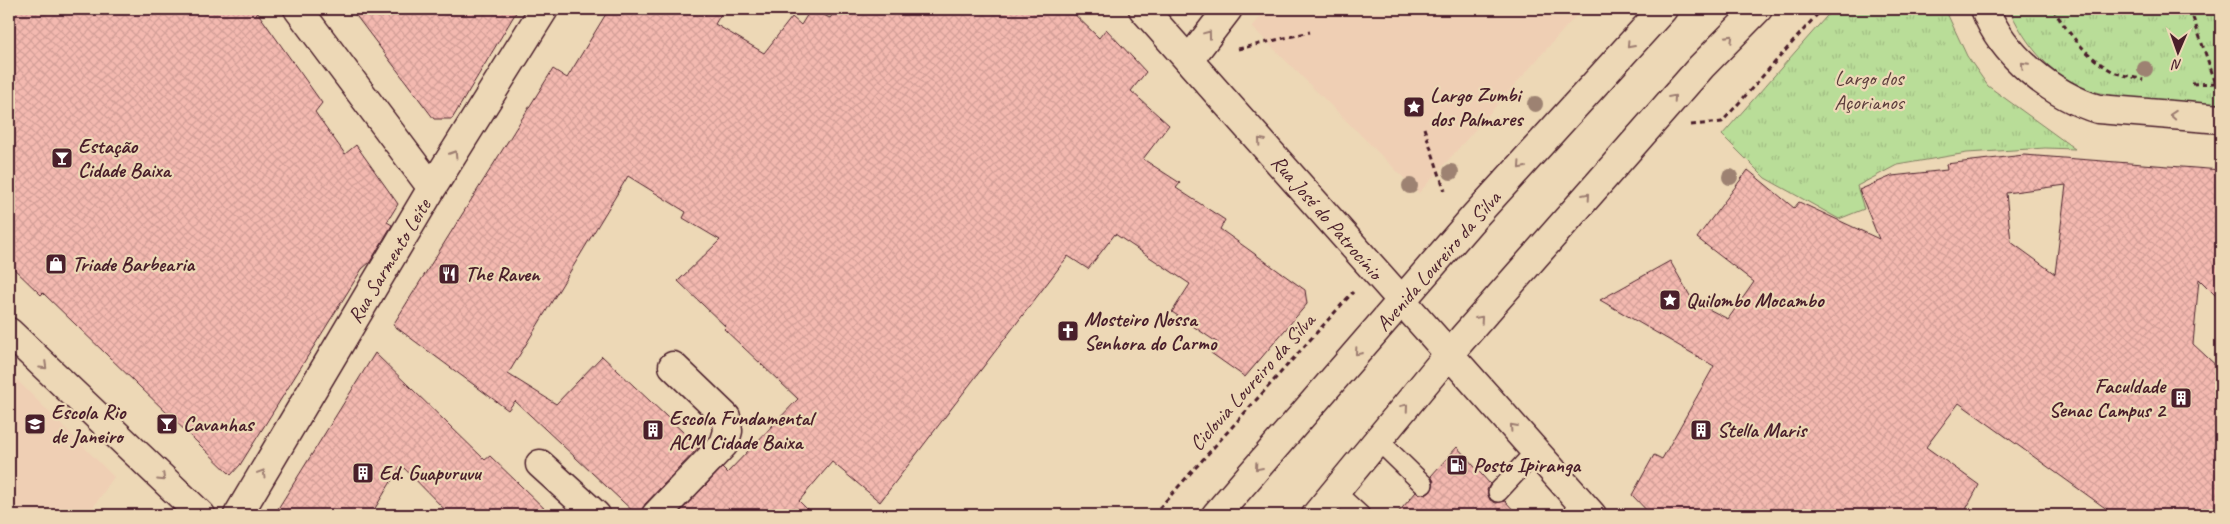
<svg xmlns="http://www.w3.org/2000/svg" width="2230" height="524" viewBox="0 0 2230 524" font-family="Caveat,sans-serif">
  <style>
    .built { fill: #efcfb4 }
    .park { fill: url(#park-tufts); stroke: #827e62 }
    .building { fill: url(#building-cross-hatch); stroke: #4a1f2b; fill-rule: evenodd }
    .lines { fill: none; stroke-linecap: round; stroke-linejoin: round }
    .service-casing { stroke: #4a1f2b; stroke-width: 22 }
    .minor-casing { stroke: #4a1f2b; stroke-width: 31 }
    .tertiary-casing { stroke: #4a1f2b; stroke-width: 31 }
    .secondary-casing { stroke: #4a1f2b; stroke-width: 31 }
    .path { stroke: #4a1f2b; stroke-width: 3; stroke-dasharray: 5 4; stroke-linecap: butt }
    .service { stroke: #edd8b6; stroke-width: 19 }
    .minor { stroke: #edd8b6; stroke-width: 28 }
    .tertiary { stroke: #edd8b6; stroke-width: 28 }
    .secondary { stroke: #edd8b6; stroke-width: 28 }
    .tree { fill: #9d8272 }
    .oneway { stroke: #9c7c70 }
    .labels { text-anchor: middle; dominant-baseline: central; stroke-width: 4.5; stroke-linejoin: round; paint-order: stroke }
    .park-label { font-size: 21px; fill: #5b3c3b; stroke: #edd8b6 }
    .poi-label { font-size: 21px; font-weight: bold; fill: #4a1f2b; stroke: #edd8b6; text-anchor: start }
    .street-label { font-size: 21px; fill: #4a1f2b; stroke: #edd8b6 }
  </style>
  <defs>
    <pattern id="park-tufts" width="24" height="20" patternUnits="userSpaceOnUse" patternTransform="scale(1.25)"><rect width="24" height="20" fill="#b9dd98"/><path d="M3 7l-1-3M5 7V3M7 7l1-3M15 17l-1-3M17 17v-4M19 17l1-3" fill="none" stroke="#a1bd83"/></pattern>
    <pattern id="building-cross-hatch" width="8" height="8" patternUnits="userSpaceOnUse" patternTransform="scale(1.25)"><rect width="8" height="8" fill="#f4b9b0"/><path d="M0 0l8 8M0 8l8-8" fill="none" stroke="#d39f98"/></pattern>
  </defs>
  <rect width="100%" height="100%" fill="#edd8b6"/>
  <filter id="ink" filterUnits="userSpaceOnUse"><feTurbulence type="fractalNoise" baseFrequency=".02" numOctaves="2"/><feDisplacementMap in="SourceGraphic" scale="10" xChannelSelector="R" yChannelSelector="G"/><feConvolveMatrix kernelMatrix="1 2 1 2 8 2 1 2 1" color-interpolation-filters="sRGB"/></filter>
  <g filter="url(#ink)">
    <path class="built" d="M1267 9H1582L1419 193 1252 27Z
      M9 372 114 477 88 515H9Z"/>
    <path class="park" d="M1833 9H1945L1967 56 1988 86 2075 149 2045 148 1967 153 1897 165 1857 186 1864 209 1839 219 1765 178 1722 135Z
      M2009 9H2221V106C2183 102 2101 101 2070 82 2041 64 2023 38 2009 9Z"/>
    <path class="building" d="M9 9H255L322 103 315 112 345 154 356 145 398 204 387 222 392 225 370 262 362 269 240 465 231 475 43 293 41 295 9 264Z
      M351 9H518L452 119H434Z
      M609 9H724L715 24 764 53 792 17 801 25 811 9 830 18 837 9H1069L1099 38 1106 29 1146 72 1131 91 1169 125 1143 159 1180 183 1176 188 1225 220 1220 229 1305 290 1307 304 1245 377 1211 353 1218 343 1172 312 1190 284 1115 234 1088 269 1068 256 880 502 832 462 799 501 813 515H677L722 468 727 473 798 399 724 329 726 327 678 281 720 240 683 218 686 212 628 176 508 374 556 404 602 356 699 447 645 504 641 515H637L515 401 508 410 393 325 553 69 567 78Z
      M2024 155 2221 170V301L2199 279 2193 344 2221 370V515H2115L1959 403 1926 447 1979 485 1963 515H1651L1632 495 1654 455 1662 459 1714 366 1600 300 1670 261 1693 301 1728 319 1754 282 1697 238 1748 170 1794 208 1799 202 1879 239 1859 190 1892 176 1947 170 1946 164ZM2066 185 2055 274 2011 242 2006 193Z
      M375 353 485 460 490 456 551 515H450L401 465 371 515H274Z
      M1457 447 1490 484 1487 490 1490 500 1496 503 1505 501 1518 515H1396L1416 492 1426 495 1431 491 1434 481 1431 476Z"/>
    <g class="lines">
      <g class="service-casing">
        <path id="service" d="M1378 440 1423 484
          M1335 492 1360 515
          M1498 492 1535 452"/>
      </g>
      <g class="minor-casing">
        <path id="minor" d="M298 9 432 188
          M1189 60 1228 9
          M540 464 596 515
          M238 515 432 188 544 9
          M656 515 724 444 728 431 726 417 673 366"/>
      </g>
      <g class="tertiary-casing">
        <path id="tertiary" d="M1143 9 1592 515
          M9 332 201 515"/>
      </g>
      <g class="secondary-casing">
        <path id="secondary" d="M1985 9C2002 55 2052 95 2098 109L2221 119
          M1216 515 1474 217 1663 9
          M1316 515 1448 355 1701 67 1758 9"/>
      </g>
      <path class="path" d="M2053 9C2069 34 2089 60 2116 73 2125 76 2135 77 2143 80
        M2190 9 2216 84
        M1238 49 1310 32
        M2192 84 2216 83
        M1691 125 1722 122 1822 9
        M1424 128 1445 191
        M1153 515 1353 292"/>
      <use href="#service" class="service"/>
      <use href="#minor" class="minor"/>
      <use href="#tertiary" class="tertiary"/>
      <use href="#secondary" class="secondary"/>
    </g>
    <g class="tree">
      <circle cx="2145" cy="69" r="8"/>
      <circle cx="1535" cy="104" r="8"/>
      <circle cx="1451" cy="172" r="8"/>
      <circle cx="1730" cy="177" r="8"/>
      <circle cx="1410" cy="186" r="8"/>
    </g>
    <defs><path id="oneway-chevron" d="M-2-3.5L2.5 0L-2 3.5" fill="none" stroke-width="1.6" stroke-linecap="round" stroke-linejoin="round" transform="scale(1.25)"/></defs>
    <g class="oneway">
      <use href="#oneway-chevron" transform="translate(1208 34) rotate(-53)"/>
      <use href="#oneway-chevron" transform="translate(1730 38) rotate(-45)"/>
      <use href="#oneway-chevron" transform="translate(1630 45) rotate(132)"/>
      <use href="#oneway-chevron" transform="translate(2024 65) rotate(-133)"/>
      <use href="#oneway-chevron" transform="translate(1673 98) rotate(-49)"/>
      <use href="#oneway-chevron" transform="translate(2173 115) rotate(-176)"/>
      <use href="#oneway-chevron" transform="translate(1261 141) rotate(-131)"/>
      <use href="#oneway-chevron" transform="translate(454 154) rotate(-58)"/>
      <use href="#oneway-chevron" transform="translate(1521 166) rotate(132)"/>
      <use href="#oneway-chevron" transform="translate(1587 196) rotate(-49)"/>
      <use href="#oneway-chevron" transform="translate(1480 319) rotate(-49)"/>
      <use href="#oneway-chevron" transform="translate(1358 352) rotate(131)"/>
      <use href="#oneway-chevron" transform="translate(44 366) rotate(44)"/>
      <use href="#oneway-chevron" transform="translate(1405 407) rotate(-50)"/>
      <use href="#oneway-chevron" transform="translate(1513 427) rotate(-132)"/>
      <use href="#oneway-chevron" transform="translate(1258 467) rotate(131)"/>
      <use href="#oneway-chevron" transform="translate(262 473) rotate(-59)"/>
      <use href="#oneway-chevron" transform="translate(162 478) rotate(44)"/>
    </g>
  </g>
  <defs>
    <g id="sight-square" transform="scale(1.125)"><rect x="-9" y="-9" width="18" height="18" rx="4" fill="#4a1f2b" stroke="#edd8b6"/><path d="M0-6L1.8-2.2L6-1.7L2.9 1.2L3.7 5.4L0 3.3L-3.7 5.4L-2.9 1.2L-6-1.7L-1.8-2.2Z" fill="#fff"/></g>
    <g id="bar-square" transform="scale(1.125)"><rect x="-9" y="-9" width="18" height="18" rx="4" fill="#4a1f2b" stroke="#edd8b6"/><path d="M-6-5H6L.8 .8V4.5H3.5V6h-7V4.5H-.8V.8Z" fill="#fff"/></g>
    <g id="shop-square" transform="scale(1.125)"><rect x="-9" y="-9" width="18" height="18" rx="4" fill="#4a1f2b" stroke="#edd8b6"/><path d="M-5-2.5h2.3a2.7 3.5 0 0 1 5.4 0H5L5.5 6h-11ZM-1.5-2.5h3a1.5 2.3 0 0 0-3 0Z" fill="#fff"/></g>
    <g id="restaurant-square" transform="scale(1.125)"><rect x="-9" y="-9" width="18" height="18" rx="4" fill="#4a1f2b" stroke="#edd8b6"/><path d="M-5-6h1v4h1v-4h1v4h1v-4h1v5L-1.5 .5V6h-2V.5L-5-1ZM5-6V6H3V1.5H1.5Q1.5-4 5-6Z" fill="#fff"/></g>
    <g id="church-square" transform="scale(1.125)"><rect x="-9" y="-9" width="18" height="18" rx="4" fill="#4a1f2b" stroke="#edd8b6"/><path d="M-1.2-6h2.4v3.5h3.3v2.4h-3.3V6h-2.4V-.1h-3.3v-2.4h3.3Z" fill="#fff"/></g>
    <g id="building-square" transform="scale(1.125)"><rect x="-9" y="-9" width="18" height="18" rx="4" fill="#4a1f2b" stroke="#edd8b6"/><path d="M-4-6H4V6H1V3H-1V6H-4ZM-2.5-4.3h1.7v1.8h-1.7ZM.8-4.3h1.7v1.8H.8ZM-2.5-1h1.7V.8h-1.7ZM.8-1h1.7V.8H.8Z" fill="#fff"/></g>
    <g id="school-square" transform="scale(1.125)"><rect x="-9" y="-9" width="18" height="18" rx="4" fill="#4a1f2b" stroke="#edd8b6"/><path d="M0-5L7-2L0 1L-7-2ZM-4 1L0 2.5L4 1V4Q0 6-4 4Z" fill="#fff"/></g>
    <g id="fuel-square" transform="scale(1.125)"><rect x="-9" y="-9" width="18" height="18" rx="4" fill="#4a1f2b" stroke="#edd8b6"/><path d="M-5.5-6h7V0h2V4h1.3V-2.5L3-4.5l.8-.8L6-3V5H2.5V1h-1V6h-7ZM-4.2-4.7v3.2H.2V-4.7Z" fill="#fff"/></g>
  </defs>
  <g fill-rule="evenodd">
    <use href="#sight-square" x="1414" y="107"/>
    <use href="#bar-square" x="62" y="158"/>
    <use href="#shop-square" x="56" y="264"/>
    <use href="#restaurant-square" x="449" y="274"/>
    <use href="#sight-square" x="1670" y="300"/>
    <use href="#church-square" x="1068" y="331"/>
    <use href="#building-square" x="2181" y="398"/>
    <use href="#school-square" x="35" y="424"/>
    <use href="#bar-square" x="167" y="424"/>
    <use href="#building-square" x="653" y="430"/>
    <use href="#building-square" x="1701" y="430"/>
    <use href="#fuel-square" x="1457" y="465"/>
    <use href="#building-square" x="363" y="473"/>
  </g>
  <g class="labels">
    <g class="park-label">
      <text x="1869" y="78">Largo dos<tspan x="1869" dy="24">Açorianos</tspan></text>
    </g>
    <g class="poi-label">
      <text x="1430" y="95">Largo Zumbi<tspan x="1430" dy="24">dos Palmares</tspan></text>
      <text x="78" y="146">Estação<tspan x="78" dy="24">Cidade Baixa</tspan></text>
      <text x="72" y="264">Triade Barbearia</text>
      <text x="465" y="274">The Raven</text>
      <text x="1686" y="300">Quilombo Mocambo</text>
      <text x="1084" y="319">Mosteiro Nossa<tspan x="1084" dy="24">Senhora do Carmo</tspan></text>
      <text x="2165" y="386" text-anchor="end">Faculdade<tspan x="2165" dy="24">Senac Campus 2</tspan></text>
      <text x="51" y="412">Escola Rio<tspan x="51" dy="24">de Janeiro</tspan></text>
      <text x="669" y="418">Escola Fundamental<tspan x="669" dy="24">ACM Cidade Baixa</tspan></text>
      <text x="183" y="424">Cavanhas</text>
      <text x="1717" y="430">Stella Maris</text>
      <text x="1473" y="465">Posto Ipiranga</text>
      <text x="379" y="473">Ed. Guapuruvu</text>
    </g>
    <g class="street-label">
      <text transform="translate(1327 217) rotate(49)">Rua José do Patrocínio</text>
      <text transform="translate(389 261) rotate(-59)">Rua Sarmento Leite</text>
      <text transform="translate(1438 261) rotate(-49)">Avenida Loureiro da Silva</text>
      <text transform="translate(1252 382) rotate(-48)">Ciclovia Loureiro da Silva</text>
    </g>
  </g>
  <rect width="2230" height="524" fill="none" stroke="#edd8b6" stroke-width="30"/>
  <rect x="15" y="15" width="2200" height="494" fill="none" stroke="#4a1f2b" stroke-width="2" filter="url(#ink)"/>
  <g transform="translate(2178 52) rotate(182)" stroke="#edd8b6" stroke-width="4" paint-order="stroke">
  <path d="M0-4L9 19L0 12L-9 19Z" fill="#4a1f2b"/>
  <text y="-8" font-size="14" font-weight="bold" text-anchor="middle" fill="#4a1f2b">N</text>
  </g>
</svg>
